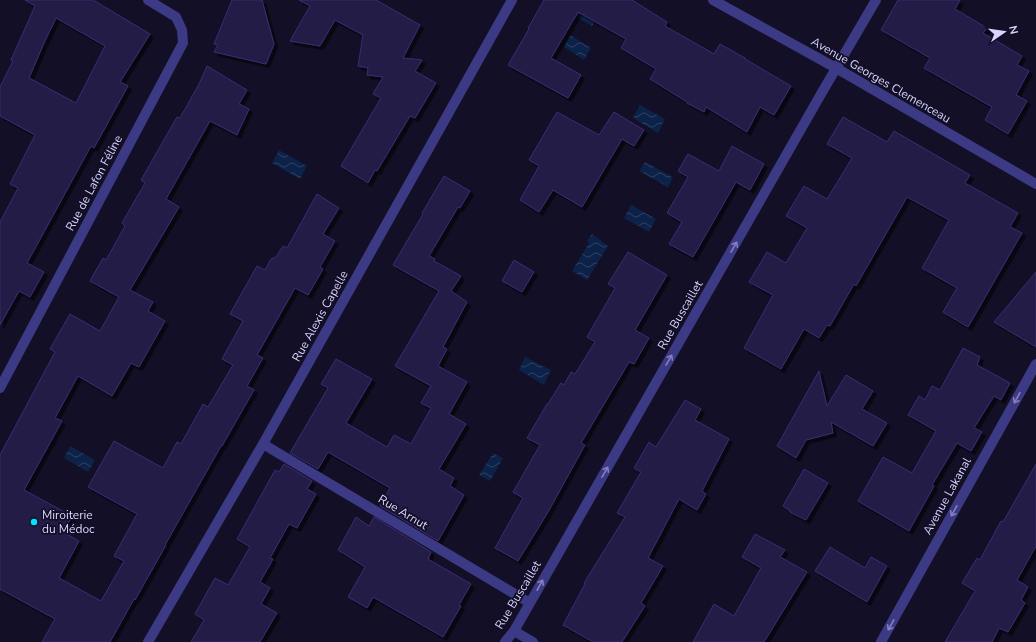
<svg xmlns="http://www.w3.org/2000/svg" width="1036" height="642" viewBox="0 0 1036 642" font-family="'Nunito Sans',sans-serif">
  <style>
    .water { fill: url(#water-waves) }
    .building { fill: #241b47; stroke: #3b2d73; fill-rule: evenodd; filter: url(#shadow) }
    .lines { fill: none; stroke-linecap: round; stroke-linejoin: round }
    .street { stroke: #3d3a85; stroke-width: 10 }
    .oneway { stroke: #837fbc }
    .poi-dot { fill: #00e5ff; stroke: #130f26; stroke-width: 1.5 }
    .labels { text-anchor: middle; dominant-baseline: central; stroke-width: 3.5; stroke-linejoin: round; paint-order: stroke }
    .street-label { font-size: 12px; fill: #d9d4ff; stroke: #130f26 }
    .poi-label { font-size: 12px; fill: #d9d4ff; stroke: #130f26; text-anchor: start }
  </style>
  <defs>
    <pattern id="water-waves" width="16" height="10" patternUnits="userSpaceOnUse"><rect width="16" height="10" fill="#0c2248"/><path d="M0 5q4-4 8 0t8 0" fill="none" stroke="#2f4163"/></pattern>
    <filter id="shadow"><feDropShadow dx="3.5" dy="3.5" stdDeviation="0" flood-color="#0009"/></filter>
  </defs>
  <rect width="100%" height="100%" fill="#130f26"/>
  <path class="water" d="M578 1 598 14 592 26 570 13Z
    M570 35 591 48 584 60 564 47Z
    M640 105 665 119 658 133 633 118Z
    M279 150 307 166 300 179 272 163Z
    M645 162 673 177 668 187 639 171Z
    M631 205 656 219 649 232 624 218Z
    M592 234 608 246 587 280 572 271 589 243 587 241Z
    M525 357 551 370 544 385 519 370Z
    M70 446 95 460 88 472 64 458Z
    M493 453 503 458 490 481 479 475Z"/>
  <path class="building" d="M25 0H93L150 34 120 82 128 86 94 148 91 146 27 263 44 272 30 297 19 291 0 325V222L18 188 10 184 35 135 0 116V87L13 61 11 60 35 6ZM56 18 105 46 76 103 29 78 44 43Z
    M232 0H262L274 44 266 64 214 52 218 45 214 44Z
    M299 0H376L420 25 403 58 422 60 415 71 436 83 415 118 410 116 377 171 375 170 368 183 341 166 381 98 373 94 383 77 367 75 368 68 358 66 363 35 335 20 320 46 290 41 310 6Z
    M544 0H632L667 22 665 26 714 54 720 44 745 58V59L791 86 774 115 760 107 747 132 706 107 704 112 687 103V102L650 79 656 69 621 48 626 39 578 12 551 58 581 75 568 98 508 65 529 29 528 28Z
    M898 0H960L955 9 987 28 983 33 1022 56 1017 65 1029 71 1016 95 1027 101 1008 134 985 120 992 107 924 68 930 58 881 30Z
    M207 66 247 90 239 104 249 109 237 135 210 121 166 199 179 207 130 290 153 302 148 311 165 321 139 367 131 363 112 396 78 376 55 418 62 421 24 490 72 516 63 532 79 541 59 578 101 601 124 561 114 556 137 514 88 487 114 441 163 468 177 442 181 444 203 404 208 407 233 365 222 359 243 321 230 314 257 266 265 270 271 259 276 257 283 246 287 248 317 194 339 208 323 234 335 241 320 267 323 269 308 295 295 288 257 355 263 358 247 386 254 390 222 446H221L165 545H166L135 600 134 599 110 642H42L55 619 0 589V455L55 352 50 349 70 314 100 331 119 297 90 281 103 258 106 260 125 226 122 223 145 183 141 180 177 117 180 118 199 84Z
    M557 112 599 135 614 112 644 130 634 146 622 139 582 207 553 190 539 212 520 200 539 166 529 160Z
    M843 117 887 142 894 131 970 175 965 183 1018 213 1010 227 1022 233 968 327 943 312 957 288 922 268 949 220 907 197 856 286 854 284 830 326 827 325 819 338 804 329 781 369 744 348 773 295 749 282 767 252 786 263 807 228 786 216 804 186 827 199 852 158 827 144Z
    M732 146 764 164 750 190 736 182 693 257 669 244 682 222 667 213 688 177 678 171 688 154 719 171Z
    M444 176 470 191 460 208 458 207 429 256 435 259 434 261 461 276 451 291 467 302 443 347 447 349 438 366 467 382 449 414 466 424 439 469 454 478 450 486 464 495 438 541 380 506 390 488 328 452 318 469 290 453 328 388 321 384 336 359 372 379 346 423 387 447 394 435 411 444 431 408 421 403 431 386 395 366 439 291 393 265 423 214 422 213Z
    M628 252 667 275 635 330 649 338 634 364 629 362 581 443 585 445 548 512 518 561 495 548 523 498 513 492 540 445 527 438 547 404H548L561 383 564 385 571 372 575 374 595 342 587 337 615 288 608 284Z
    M514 260 534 272 522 292 502 281Z
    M1036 272V347L994 322Z
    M963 348 980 357 977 365 1010 383 1001 400 994 396 974 428 982 432 971 451 957 443 932 485 934 486 909 531 858 501 883 457 912 473 936 431 908 415 919 396 925 400 932 386 940 390Z
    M819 371 827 406 846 375 873 391 862 409 887 423 873 446 831 422 833 433 806 440 796 458 777 446Z
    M685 400 701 409 695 420 729 439 702 491 706 494 697 510 679 499 648 558 663 566 641 603 645 606 622 642H593L563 625 585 584 584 583 625 517 617 513 641 472 634 468 649 442 656 447Z
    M284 464 312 481 307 489 316 494 297 528 289 524 270 558 273 559 260 582 270 588 261 604 277 613 260 642H191L204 620 195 614 215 578 228 585 250 547 237 539 275 470 279 472Z
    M1036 464V546L1017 580 1028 587 1021 600 1025 603 1008 632 999 628 992 642H945L975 591 962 583 977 558 980 560 1001 521 1003 522Z
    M804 469 828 483 806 520 790 512V511L783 506Z
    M356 517 369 526 374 517 431 552 428 559 471 584 459 605 461 606 443 637 373 597 367 608 348 597 365 567 338 550Z
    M755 534 785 550 780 557 807 572 764 642H693L714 604 734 616 761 568 742 557Z
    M830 547 865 568 871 557 887 566 867 602 815 571Z"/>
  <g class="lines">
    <path class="street" d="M713 0 836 68 1036 184
      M0 388 183 43 182 30 176 17 148 0
      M263 444 530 603
      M514 631 533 642
      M148 642 263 444 512 0
      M505 642 514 631 530 603 821 94 876 0
      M881 642 1036 364"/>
  </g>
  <defs><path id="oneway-shaft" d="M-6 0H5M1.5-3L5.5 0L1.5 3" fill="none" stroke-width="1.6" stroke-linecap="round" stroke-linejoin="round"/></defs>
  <g class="oneway">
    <use href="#oneway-shaft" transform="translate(734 247) rotate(-60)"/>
    <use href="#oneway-shaft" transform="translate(669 360) rotate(-60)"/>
    <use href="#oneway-shaft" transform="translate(1017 398) rotate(119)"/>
    <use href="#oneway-shaft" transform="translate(605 472) rotate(-60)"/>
    <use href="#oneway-shaft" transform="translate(954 511) rotate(119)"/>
    <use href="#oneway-shaft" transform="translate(540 585) rotate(-61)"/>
    <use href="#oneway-shaft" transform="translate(891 625) rotate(119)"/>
  </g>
  <circle class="poi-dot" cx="34" cy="522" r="4"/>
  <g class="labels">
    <g class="street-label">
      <text transform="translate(881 80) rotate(30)">Avenue Georges Clemenceau</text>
      <text transform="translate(94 183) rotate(-62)">Rue de Lafon Féline</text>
      <text transform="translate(680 315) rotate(-60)">Rue Buscaillet</text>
      <text transform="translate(320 316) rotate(-61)">Rue Alexis Capelle</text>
      <text transform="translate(947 496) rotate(-61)">Avenue Lakanal</text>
      <text transform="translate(403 512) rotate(31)">Rue Arnut</text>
      <text transform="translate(518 595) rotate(-59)">Rue Buscaillet</text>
    </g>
    <g class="poi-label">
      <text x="42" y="515">Miroiterie<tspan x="42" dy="14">du Médoc</tspan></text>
    </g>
  </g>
  <g transform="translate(1004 32) rotate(77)" stroke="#130f26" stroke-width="3" paint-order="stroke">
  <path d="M0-3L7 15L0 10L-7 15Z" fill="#d9d4ff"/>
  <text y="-6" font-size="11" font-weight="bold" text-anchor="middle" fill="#d9d4ff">N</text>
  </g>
</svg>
